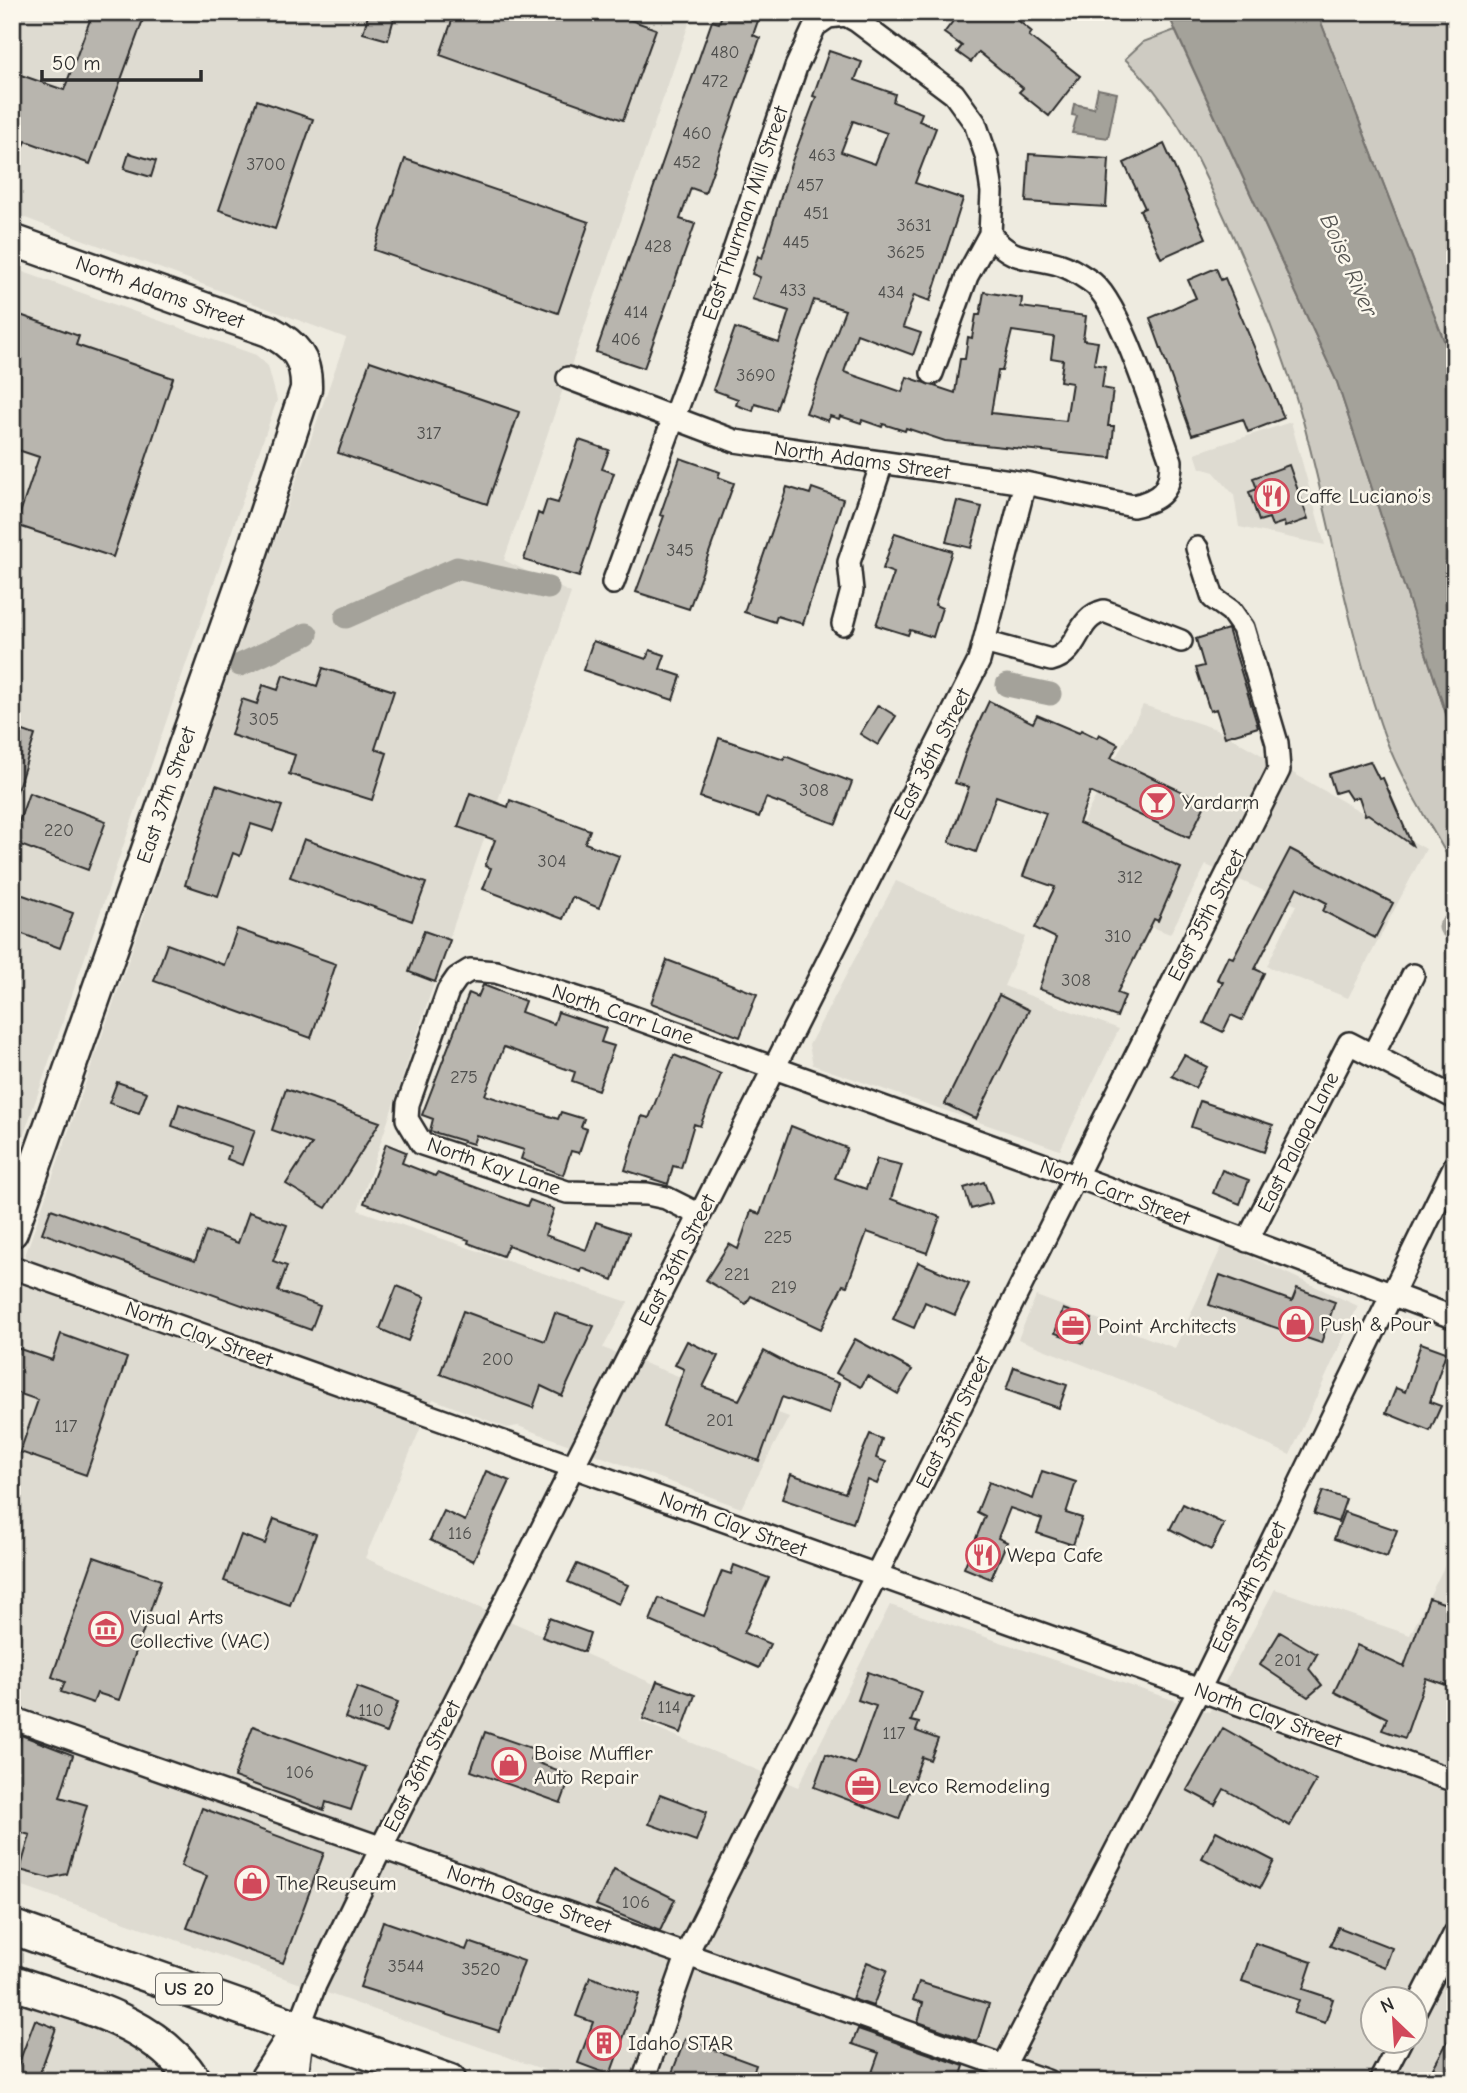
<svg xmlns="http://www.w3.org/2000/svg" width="1467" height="2093" viewBox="0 0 1467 2093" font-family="'Comic Neue',sans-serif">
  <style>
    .built { fill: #dedbd1; fill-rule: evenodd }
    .green { fill: #cecbc2; stroke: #7c7b76; stroke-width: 2 }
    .water { fill: #a4a29a; stroke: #74726e; stroke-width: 2 }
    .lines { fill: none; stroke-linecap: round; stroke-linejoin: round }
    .canal { stroke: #a4a29a; stroke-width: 23 }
    .building { fill: #b8b5ae; stroke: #2b2b2b; stroke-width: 2; fill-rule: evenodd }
    .street-casing { stroke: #2b2b2b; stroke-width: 26 }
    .secondary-casing { stroke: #2b2b2b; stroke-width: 35 }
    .primary-casing { stroke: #2b2b2b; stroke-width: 38 }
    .street { stroke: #fbf7ec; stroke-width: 21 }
    .secondary { stroke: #fbf7ec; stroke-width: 30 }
    .primary { stroke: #fbf7ec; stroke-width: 33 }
    .labels { text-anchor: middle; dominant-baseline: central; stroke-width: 5; stroke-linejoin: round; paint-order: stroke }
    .number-label { font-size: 18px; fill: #4e4e4c }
    .shield { fill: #fbf7ec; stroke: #696865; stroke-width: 2 }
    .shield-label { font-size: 19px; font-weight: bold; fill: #2b2b2b }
    .street-label { font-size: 21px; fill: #2b2b2b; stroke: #fbf7ec }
    .poi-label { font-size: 21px; fill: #2b2b2b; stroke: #fbf7ec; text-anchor: start }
    .water-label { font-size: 23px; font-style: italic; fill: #555552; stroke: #fbf7ec }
  </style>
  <rect width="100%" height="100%" fill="#eeebe0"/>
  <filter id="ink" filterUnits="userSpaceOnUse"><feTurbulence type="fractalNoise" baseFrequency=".0143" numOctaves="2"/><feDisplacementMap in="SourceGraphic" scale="14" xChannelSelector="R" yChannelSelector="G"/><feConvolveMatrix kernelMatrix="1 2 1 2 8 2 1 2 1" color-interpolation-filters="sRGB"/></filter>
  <g filter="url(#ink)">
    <path class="built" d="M12 12H693L504 560 571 593 451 933 358 1210 628 1302 603 1348 789 1417 741 1508 518 1426 507 1428 433 1399 365 1558 654 1684 640 1721 798 1787 890 1605 1209 1712 1275 1589 1410 1635 1455 1545V2081H576L12 1882V1293L346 338 12 213ZM1372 1998H1414V2040H1372Z
      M12 268 256 355 268 366 277 400 12 1169Z
      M1291 422 1325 545 1239 527 1234 495 1214 472 1200 468 1195 453Z
      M1143 705 1216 729 1426 849 1348 998 1267 966 1296 905 1206 865 1170 934 1055 889 1080 827Z
      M896 881 1025 937 1004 986 1119 1029 1060 1150 813 1065 809 1045Z
      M1223 1244 1358 1306 1290 1455 1155 1393 1018 1339 1036 1296 1175 1348Z
      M12 1997 120 2032 170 2073 174 2081H12Z"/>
    <path class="green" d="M1317 12H1455V369Z
      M1175 30 1337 382 1455 741V869C1429 822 1397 775 1380 723 1347 625 1330 521 1303 421 1283 350 1254 281 1223 214 1196 156 1173 103 1125 59L1143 42Z"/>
    <path class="water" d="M1167 12H1317L1455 369V741L1337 382Z
      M1098 89 1117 93 1108 138 1072 133 1077 116 1072 115 1074 104 1094 108Z"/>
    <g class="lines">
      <path class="canal" d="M346 617 457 568 548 588
        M240 665 307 634
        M1007 685 1050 694
        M1450 927 1455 929"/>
    </g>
    <path class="building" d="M93 12H132L144 17 90 164 26 141 12 174V72L64 90Z
      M369 12 394 18 388 40 363 33Z
      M455 12H608L656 29 623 120 440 55Z
      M723 12H761L753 35 760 38 705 193 691 188 680 219 695 224 644 368 596 352 712 21 719 23Z
      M960 12H1008L1032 32 1029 36 1080 76 1049 116 1019 92 1023 88 979 52 971 62 957 52 962 46 944 33Z
      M829 51 862 62 855 80 895 94 893 102 922 113 919 121 936 128 915 183 963 199 930 301 914 295 903 327 921 333 913 355 857 334 844 372 902 392 907 377 955 393 960 359H965L968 337 972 338 976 315H980L984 292 1022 298 1021 307 1086 316 1083 340 1098 342 1094 364 1105 366 1102 388 1113 390 1108 426H1114L1111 458 945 441 906 428 905 431 883 424 882 427 862 420 861 423 840 416 839 419 830 416 828 421 806 413 845 310 814 300 776 410 755 404 753 411 736 405 738 399 713 390 735 328 779 343 789 311 752 299 760 277 752 274 758 256 762 258 792 161 816 97 813 96ZM853 121 887 133 875 164 841 152ZM1012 331 1054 337 1051 358 1063 360 1060 381 1072 383 1066 421 991 413 998 371H1002Z
      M257 100 313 119 275 229 219 210Z
      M1164 144 1206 238 1161 258 1140 210 1145 208 1124 163Z
      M129 153 156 161 151 177 124 169Z
      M1029 154 1109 159 1106 207 1026 202Z
      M405 159 589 222 558 313 374 250Z
      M1216 268 1221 280 1225 278 1284 418 1248 432 1243 419 1192 435 1150 318 1196 298 1188 280Z
      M12 312 79 336 76 345 173 378 113 557 16 525 39 457 12 448Z
      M370 361 519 412 487 504 338 453Z
      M579 440 609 450 602 469 614 473 579 577 524 560 538 513 542 515 547 500 558 503Z
      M680 458 720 472 718 477 734 483 689 609 636 592 664 516 660 515Z
      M1289 465 1308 519 1285 527 1284 522 1272 526 1269 518 1259 521 1249 492 1257 489 1253 478Z
      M787 487 810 494 812 488 843 499 803 624 777 616 775 622 744 612Z
      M957 501 982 507 971 548 946 542Z
      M895 533 952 551 935 605 942 608 933 637 910 630 908 635 876 625 894 573 883 569Z
      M1228 629 1258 727 1225 737 1216 709 1210 711 1196 668 1204 666 1196 639Z
      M593 641 646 659 650 650 665 655 660 669 681 676 673 700 583 670Z
      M323 668 394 691 375 749 387 753 372 800 289 774 295 755 231 735 242 699 257 704 263 685 278 690 283 675 317 686Z
      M989 701 1033 723 1037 715 1079 733 1081 730 1097 738 1099 734 1118 744 1111 758 1206 803 1189 838 1090 792 1079 823 1181 868 1158 921 1154 919 1117 993 1125 996 1117 1017 1039 989 1056 938 1035 928 1055 887 1023 876 1046 813 996 796 976 852 949 842 969 787 955 783 968 746Z
      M878 705 896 716 878 745 860 734Z
      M12 727 35 735 16 794 12 793Z
      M719 738 784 760 785 756 852 782 836 824 766 798 759 817 700 797Z
      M1370 761 1379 779 1383 778 1412 845 1368 814 1365 815 1359 797 1351 799 1345 790 1335 793 1329 774Z
      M216 785 282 806 273 831 251 824 240 856 233 853 218 896 185 885Z
      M29 793 106 821 88 870 12 842Z
      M470 793 508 807 510 800 590 830 585 843 619 856 599 908 572 897 563 919 483 889 491 868 485 866 495 840 458 827Z
      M304 839 426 883 412 921 290 877Z
      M1290 849 1393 903 1375 938 1323 911 1327 903 1297 887 1255 969 1264 973 1242 1020 1231 1015 1223 1032 1204 1023 1223 982 1217 979 1228 956 1233 958Z
      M12 891 73 913 60 948 12 930Z
      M237 929 336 964 311 1038 154 981 167 944 224 965Z
      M424 931 450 940 435 982 409 972Z
      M667 960 757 994 740 1037 651 1003Z
      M483 985 525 1001 521 1012 554 1024 558 1012 606 1028 601 1042 614 1046 598 1090 572 1081 575 1072 504 1047 485 1095 558 1119 561 1112 584 1119 581 1127 587 1129 579 1153 571 1151 563 1175 521 1159 524 1150 476 1135 473 1144 430 1131 433 1119 422 1115 469 993 478 997Z
      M999 995 1029 1010 976 1119 945 1104Z
      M674 1055 721 1074 700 1126 694 1124 681 1168 673 1166 668 1184 625 1170 642 1116 649 1118Z
      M1184 1055 1207 1067 1195 1088 1172 1076Z
      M117 1082 147 1092 139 1113 109 1103Z
      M286 1089 380 1122 326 1208 286 1184 312 1144 272 1130Z
      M1200 1101 1273 1125 1264 1152 1191 1127Z
      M179 1104 255 1130 242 1165 227 1159 231 1147 172 1126Z
      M791 1126 847 1148 835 1178 866 1189 877 1159 902 1165 891 1199 940 1217 927 1253 867 1232 847 1286 843 1285 821 1329 751 1296 746 1304 706 1280 729 1244 738 1249 751 1211 760 1214Z
      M386 1144 406 1152 402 1163 435 1176 437 1173 527 1206 530 1200 554 1209 545 1235 586 1250 596 1222 629 1233 613 1280 582 1268 581 1272 508 1245 503 1256 468 1243 469 1240 364 1203Z
      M1222 1170 1249 1180 1240 1204 1213 1193Z
      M984 1182 992 1203 971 1209 964 1188Z
      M51 1209 195 1261 206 1231 238 1243 249 1212 287 1225 273 1261 287 1266 278 1291 320 1306 311 1330 42 1233Z
      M918 1262 969 1284 955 1315 925 1302 914 1328 893 1319Z
      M1220 1275 1292 1301 1297 1288 1335 1302 1321 1343 1209 1305Z
      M397 1286 425 1297 408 1341 380 1329Z
      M1063 1309 1092 1319 1083 1343 1055 1333Z
      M463 1311 545 1341 555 1313 594 1326 562 1396 541 1386 533 1408 440 1374Z
      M61 1334 127 1358 86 1475 20 1452 38 1400 12 1391V1361L17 1348 52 1360Z
      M855 1339 912 1370 898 1394 867 1376 861 1387 836 1373Z
      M687 1341 718 1356 703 1387 739 1400 764 1351 796 1368 839 1383 829 1414 782 1397 759 1461 663 1426 684 1369 675 1365Z
      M1421 1343 1446 1352 1430 1402 1441 1406 1430 1431 1386 1413 1396 1388 1405 1392Z
      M1014 1367 1067 1385 1059 1408 1006 1390Z
      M870 1434 882 1439 876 1458 886 1462 877 1484 868 1480 853 1523 782 1499 791 1474 845 1493Z
      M486 1471 510 1481 473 1561 430 1540 444 1511 465 1521Z
      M1042 1471 1076 1482 1066 1513 1082 1518 1073 1545 1037 1533 1042 1519 1010 1508 998 1538 1007 1542 991 1579 964 1568 985 1516 977 1512 989 1482 1033 1499Z
      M1323 1491 1346 1499 1338 1522 1314 1514Z
      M1183 1504 1224 1524 1211 1550 1170 1529Z
      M1344 1512 1397 1530 1387 1557 1334 1539Z
      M274 1519 316 1534 290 1605 224 1581 241 1535 265 1544Z
      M94 1557 161 1580 119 1700 97 1693 93 1703 61 1692 65 1682 52 1677Z
      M577 1564 628 1585 619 1604 568 1582Z
      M734 1565 769 1578 744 1633 770 1644 759 1668 650 1621 659 1598 704 1616 722 1571 731 1574Z
      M1429 1598 1455 1607V1688L1426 1678 1405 1738 1382 1730 1387 1718 1334 1692 1357 1645 1404 1667Z
      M549 1618 590 1633 584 1652 542 1637Z
      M1280 1632 1317 1654 1309 1669 1322 1685 1308 1697 1260 1665Z
      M868 1672 922 1692 911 1721 919 1723 916 1731 938 1739 930 1760 922 1757 899 1819 814 1787 826 1754 855 1764 876 1706 858 1700Z
      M657 1681 695 1695 681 1733 643 1719Z
      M357 1687 398 1702 386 1733 345 1718Z
      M253 1726 366 1767 351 1810 326 1802 324 1810 234 1777Z
      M1223 1728 1316 1781 1290 1826 1224 1789 1215 1805 1187 1790Z
      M485 1732 534 1749 530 1760 571 1775 561 1803 471 1771Z
      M21 1735 73 1755 60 1797 87 1805 67 1874 49 1878 20 1870 30 1835 12 1830V1748L17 1750Z
      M660 1794 707 1812 696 1841 649 1824Z
      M202 1808 324 1853 283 1963 187 1928 207 1876 181 1866Z
      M1216 1831 1274 1861 1260 1888 1202 1858Z
      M614 1869 675 1899 660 1931 596 1905Z
      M383 1921 466 1950 469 1942 524 1961 499 2031 360 1987Z
      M1338 1927 1392 1948 1385 1967 1330 1946Z
      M1255 1943 1312 1962 1303 1989 1333 1999 1325 2023 1294 2013 1299 2000 1242 1981Z
      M867 1962 887 1970 873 2006 852 1999Z
      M590 1977 639 1994 610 2075 578 2063 593 2022 576 2016Z
      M919 1982 989 2004 977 2042 918 2022 923 2003 913 2000Z
      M35 2020 56 2028 37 2081H12Z
      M1455 2028V2080L1433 2068Z
      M858 2029 964 2066 959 2081H869L879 2053 852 2044Z
      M685 2039 756 2065 750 2081H669Z"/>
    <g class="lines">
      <g class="street-casing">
        <path id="street" d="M828 17 846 15 857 21 954 94 975 123 987 158 992 192 990 234 967 276 932 373
          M568 378 735 441 1025 483 1133 506C1161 500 1171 490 1171 461 1157 424 1120 299 1090 281 1081 275 1071 268 1061 265 1031 255 1013 264 990 234
          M613 583 720 292 796 67 815 26 828 17
          M843 624 852 590 849 562 882 463
          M984 642 1051 660C1080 653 1075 618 1104 611L1181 641
          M1373 1055 1413 975
          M700 1215 666 1198 647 1194 567 1192 422 1144 407 1119 408 1104 448 991 457 978 470 970 496 972 602 1006 1075 1176 1455 1318
          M1247 1241 1349 1043 1455 1098
          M12 1267 1455 1781
          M12 1718 1047 2081
          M1414 2013 1455 1933
          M299 2027 315 1985 381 1848 979 661 1025 483
          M643 2081 691 1945 1279 770 1277 743 1243 628 1231 611 1213 598 1197 548
          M1000 2081 1004 2066 1199 1690 1455 1165
          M1380 2081 1401 2040"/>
      </g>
      <g class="secondary-casing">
        <path id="secondary" d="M12 240 269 331C295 345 307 358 306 389L247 567 12 1232
          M264 2081 299 2027
          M292 2081 298 2034"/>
      </g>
      <g class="primary-casing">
        <path id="primary" d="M12 1927 449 2081
          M12 1982C78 2005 154 2019 194 2081"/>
      </g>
      <use href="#street" class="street"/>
      <use href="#secondary" class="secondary"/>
      <use href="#primary" class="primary"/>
    </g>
  </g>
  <defs>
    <g id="restaurant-ring" transform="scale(1.75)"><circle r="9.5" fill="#fbf7ec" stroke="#d1495b" stroke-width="1.5"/><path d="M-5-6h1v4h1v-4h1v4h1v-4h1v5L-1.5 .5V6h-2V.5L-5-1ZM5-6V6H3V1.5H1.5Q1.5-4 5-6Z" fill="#d1495b"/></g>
    <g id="bar-ring" transform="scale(1.75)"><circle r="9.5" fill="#fbf7ec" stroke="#d1495b" stroke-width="1.5"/><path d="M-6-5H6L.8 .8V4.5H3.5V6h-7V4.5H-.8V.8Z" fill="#d1495b"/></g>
    <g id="shop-ring" transform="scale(1.75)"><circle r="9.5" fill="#fbf7ec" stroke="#d1495b" stroke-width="1.5"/><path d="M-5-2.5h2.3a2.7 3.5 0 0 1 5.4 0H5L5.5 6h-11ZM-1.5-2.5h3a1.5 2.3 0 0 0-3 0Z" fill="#d1495b"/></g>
    <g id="office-ring" transform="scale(1.75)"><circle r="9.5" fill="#fbf7ec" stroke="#d1495b" stroke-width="1.5"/><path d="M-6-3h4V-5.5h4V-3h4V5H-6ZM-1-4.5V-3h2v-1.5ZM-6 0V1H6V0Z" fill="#d1495b"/></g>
    <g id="museum-ring" transform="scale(1.75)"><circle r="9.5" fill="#fbf7ec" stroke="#d1495b" stroke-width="1.5"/><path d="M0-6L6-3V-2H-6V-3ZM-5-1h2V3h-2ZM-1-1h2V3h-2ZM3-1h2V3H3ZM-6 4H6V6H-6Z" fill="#d1495b"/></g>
    <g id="building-ring" transform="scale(1.75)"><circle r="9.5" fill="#fbf7ec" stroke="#d1495b" stroke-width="1.5"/><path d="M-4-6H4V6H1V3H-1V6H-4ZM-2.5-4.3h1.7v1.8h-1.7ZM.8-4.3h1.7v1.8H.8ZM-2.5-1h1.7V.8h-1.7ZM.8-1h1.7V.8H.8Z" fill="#d1495b"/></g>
  </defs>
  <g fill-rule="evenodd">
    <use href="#restaurant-ring" x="1272" y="496"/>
    <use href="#bar-ring" x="1157" y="802"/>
    <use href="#shop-ring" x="1296" y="1324"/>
    <use href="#office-ring" x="1073" y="1326"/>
    <use href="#restaurant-ring" x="983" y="1555"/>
    <use href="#museum-ring" x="106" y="1629"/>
    <use href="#shop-ring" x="509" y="1765"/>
    <use href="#office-ring" x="863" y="1786"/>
    <use href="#shop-ring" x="252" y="1883"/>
    <use href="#building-ring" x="604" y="2043"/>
  </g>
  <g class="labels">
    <g class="number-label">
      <text x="725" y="52">480</text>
      <text x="715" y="81">472</text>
      <text x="697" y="133">460</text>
      <text x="822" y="155">463</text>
      <text x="687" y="162">452</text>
      <text x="266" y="164">3700</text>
      <text x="810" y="185">457</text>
      <text x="816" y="213">451</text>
      <text x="914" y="225">3631</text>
      <text x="796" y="242">445</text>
      <text x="658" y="246">428</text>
      <text x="906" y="252">3625</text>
      <text x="793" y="290">433</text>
      <text x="891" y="292">434</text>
      <text x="636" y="312">414</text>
      <text x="626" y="339">406</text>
      <text x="756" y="375">3690</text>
      <text x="429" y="433">317</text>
      <text x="680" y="550">345</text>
      <text x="264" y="719">305</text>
      <text x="814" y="790">308</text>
      <text x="59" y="830">220</text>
      <text x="552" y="861">304</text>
      <text x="1130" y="877">312</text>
      <text x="1118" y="936">310</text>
      <text x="1076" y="980">308</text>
      <text x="464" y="1077">275</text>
      <text x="778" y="1237">225</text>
      <text x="737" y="1274">221</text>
      <text x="784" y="1287">219</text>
      <text x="498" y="1359">200</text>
      <text x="720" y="1420">201</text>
      <text x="66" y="1426">117</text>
      <text x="460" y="1533">116</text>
      <text x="1288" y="1660">201</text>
      <text x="669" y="1707">114</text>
      <text x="371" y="1710">110</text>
      <text x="894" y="1733">117</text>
      <text x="300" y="1772">106</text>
      <text x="636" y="1902">106</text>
      <text x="406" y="1966">3544</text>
      <text x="481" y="1969">3520</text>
    </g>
    <rect class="shield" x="156" y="1973.5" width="66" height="31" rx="5"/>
    <g class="shield-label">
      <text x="189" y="1989">US 20</text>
    </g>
    <g class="street-label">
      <text transform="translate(745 213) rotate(-71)">East Thurman Mill Street</text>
      <text transform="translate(160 292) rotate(20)">North Adams Street</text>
      <text transform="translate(862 460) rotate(8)">North Adams Street</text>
      <text transform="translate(932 754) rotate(-63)">East 36th Street</text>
      <text transform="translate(166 795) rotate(-71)">East 37th Street</text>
      <text transform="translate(1206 915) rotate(-63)">East 35th Street</text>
      <text transform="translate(623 1014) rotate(19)">North Carr Lane</text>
      <text transform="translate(1298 1142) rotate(-63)">East Palapa Lane</text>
      <text transform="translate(494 1166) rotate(19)">North Kay Lane</text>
      <text transform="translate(1115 1192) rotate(20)">North Carr Street</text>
      <text transform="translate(677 1260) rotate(-63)">East 36th Street</text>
      <text transform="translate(199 1334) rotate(20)">North Clay Street</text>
      <text transform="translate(953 1422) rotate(-64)">East 35th Street</text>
      <text transform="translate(733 1524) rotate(20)">North Clay Street</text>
      <text transform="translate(1249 1587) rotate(-64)">East 34th Street</text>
      <text transform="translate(1268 1715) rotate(20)">North Clay Street</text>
      <text transform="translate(422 1766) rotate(-63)">East 36th Street</text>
      <text transform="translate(529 1899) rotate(19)">North Osage Street</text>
    </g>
    <g class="poi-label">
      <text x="1296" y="496">Caffe Luciano’s</text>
      <text x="1182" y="802">Yardarm</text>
      <text x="1320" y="1324">Push &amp; Pour</text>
      <text x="1098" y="1326">Point Architects</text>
      <text x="1007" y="1555">Wepa Cafe</text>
      <text x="130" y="1617">Visual Arts<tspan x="130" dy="24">Collective (VAC)</tspan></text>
      <text x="534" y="1753">Boise Muffler<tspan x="534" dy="24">Auto Repair</tspan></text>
      <text x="888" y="1786">Levco Remodeling</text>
      <text x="276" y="1883">The Reuseum</text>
      <text x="628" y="2043">Idaho STAR</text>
    </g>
    <g class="water-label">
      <text transform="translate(1349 265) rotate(66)">Boise River</text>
    </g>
  </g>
  <rect width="1467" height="2093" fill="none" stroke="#fbf7ec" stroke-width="42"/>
  <rect x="21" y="21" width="1425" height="2051" fill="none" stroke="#2b2b2b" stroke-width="2.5" filter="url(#ink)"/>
  <g transform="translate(1394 2020) rotate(335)"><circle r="33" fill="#fbf7ec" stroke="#a8a59f" stroke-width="2"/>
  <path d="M0-5L12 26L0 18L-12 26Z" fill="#d1495b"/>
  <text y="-10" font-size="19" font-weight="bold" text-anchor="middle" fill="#2b2b2b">N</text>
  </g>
  <path d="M42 70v10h159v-10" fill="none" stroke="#2b2b2b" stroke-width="3.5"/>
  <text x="52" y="70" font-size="21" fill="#2b2b2b" stroke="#fbf7ec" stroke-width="5" paint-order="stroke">50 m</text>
</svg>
